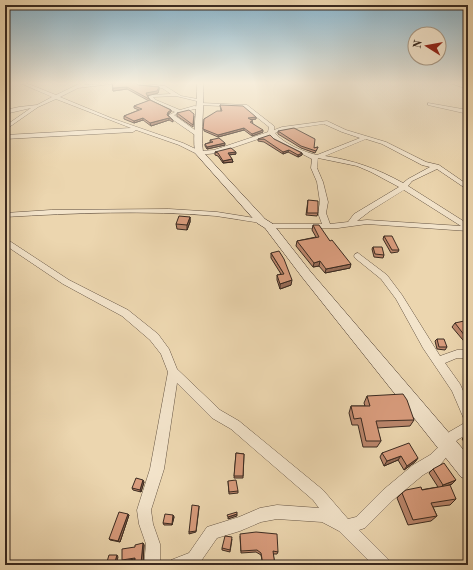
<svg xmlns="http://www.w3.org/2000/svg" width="473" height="570" viewBox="0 0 473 570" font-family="'Old Standard TT',serif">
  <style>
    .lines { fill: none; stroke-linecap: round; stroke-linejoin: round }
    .street-casing { stroke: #654; stroke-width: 1 }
    .secondary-casing { stroke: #3a2a20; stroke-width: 1 }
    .street { fill: #f3e4cb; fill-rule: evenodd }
    .secondary { fill: #f3e4cb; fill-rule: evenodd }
    .wall { fill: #bb866c; stroke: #3a2a20 }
    .shaded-wall { fill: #986d58; stroke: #3a2a20 }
    .building { fill: #d99c7d; stroke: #3a2a20 }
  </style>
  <rect width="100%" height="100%" fill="#ecd6af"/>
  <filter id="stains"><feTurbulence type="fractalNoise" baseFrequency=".005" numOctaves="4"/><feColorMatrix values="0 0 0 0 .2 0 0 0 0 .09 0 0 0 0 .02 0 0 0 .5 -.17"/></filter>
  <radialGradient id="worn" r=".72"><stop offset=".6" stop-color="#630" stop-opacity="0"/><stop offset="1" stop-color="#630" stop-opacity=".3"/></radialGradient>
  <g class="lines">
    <g class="street-casing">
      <path id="street" d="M20 83H26L56 95 81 83H87L84 85 119 83 78 88 60 97 111 118 183 143 200 151 214 150 268 132 269 127 244 107 199 105V104L201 103 247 105 274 126V130L282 127 327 121 346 130 386 142 426 162 439 165 468 185V190L437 169 412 181 408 186 468 224V231L367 224 338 228H266L265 226 269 224H322L318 213 320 202 317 182 311 168 312 159 275 140 270 135 217 153 199 155 179 145 136 130 133 132 5 139V135L131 128 56 99 38 107 5 130V126L31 108 5 114V110L19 107 37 105 52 97ZM324 124 342 132 360 138 317 155C304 152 284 144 275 133L283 130ZM366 139 382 144 422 165 430 167 408 179 403 183C378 169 353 160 325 156ZM318 158 357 166 371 172 399 187 354 214 348 222 330 224 326 213 328 202 323 182 317 168ZM404 190 461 226 367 220 357 221 370 211Z
        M136 83 165 86 181 96 203 100V101L201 102 176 96 153 97 156 100 180 110 194 106 202 107V109H194L174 115 199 133V135H195L169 117V115L175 112 152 102 148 96 150 95 171 94 162 88 138 86Z
        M450 83H457L468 87V89Z
        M428 103 468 110V114L428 105Z
        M169 209 217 212 261 219 265 221 261 223C246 221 231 218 216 216 146 210 75 213 5 217V213L51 210Z
        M5 238 69 280 128 310 158 334 169 349 177 369 220 410 239 421 323 490 348 519 356 517 383 490 413 465 430 455 444 442 449 432 468 421V434L457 440 452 450 440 465 423 475 393 500 365 528 359 530 389 560 392 565H373L339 531 322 522 277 519 261 522 240 531 217 538 199 564 168 565 171 560 189 553 207 527 239 517 260 508 277 505 319 508 313 500 231 429 212 418 177 383 164 469 151 510 153 524 160 544V565H144L146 544 139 524 137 510 150 469 168 372 161 354 150 340 122 316 63 284 5 245Z
        M358 253 387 275 402 295 440 356 457 350H468V358H457L445 363 460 384 468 402V421L464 419 452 391 423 348 396 299 381 279 355 258 354 256 355 254Z"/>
    </g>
    <g class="secondary-casing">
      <path id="secondary" d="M197 83H203C205 106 200 130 203 152L265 219 273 224 310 271 468 455V480L461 477 302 277 265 228 257 223 195 153C192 130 198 107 197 83Z"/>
    </g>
    <use href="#street" class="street"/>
    <use href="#secondary" class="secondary"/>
  </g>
  <path class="wall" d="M112 83 159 87V89L158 93 147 95 150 100 171 110V112L168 114V115L173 120V122L169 120 151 126 143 120 134 123 124 119V116L139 110 134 108V106L149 101 127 89 113 91Z
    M220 105 256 117V119L251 120 253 123H252L263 132 252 136 244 130 218 137 204 131V119L221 111Z
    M177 113 194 116 193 127 177 116Z
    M278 131 314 148 318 147 315 153 301 148 278 134Z
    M258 139H274L302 153V155L298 157 288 152 283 154 264 142 258 141Z
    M210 140 225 145 207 149 205 146V144L211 142H210Z
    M215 152 236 154 229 155 232 159 233 162 223 163 218 156 215 155Z
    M308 200 318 213 317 216 306 215Z
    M190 217V222L187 230 177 229 176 224Z
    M313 225 330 241 350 268 325 273 319 266 313 267 296 246 297 241 316 237 312 230Z
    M384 236 399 250 398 252 391 253 383 239Z
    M373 247 384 255 383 258 374 257 372 249Z
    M271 253 291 285 280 289 277 280V275L281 274 271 258Z
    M455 323 468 326V346L452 327Z
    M437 339 447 347 445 350 437 349 435 341Z
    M468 390V397L465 393Z
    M367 396 414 420 410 426 377 428 381 441 377 447H363L358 425H352L349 413 351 406H365L364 403Z
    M468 434V447L462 439 466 435Z
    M236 453 244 454 243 478H234Z
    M382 453 418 458 415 462 404 470 398 460 384 466 380 457Z
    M433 469 452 484 446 486 456 499 450 505 433 507 437 516 431 521 408 525 397 498 402 493 438 487 429 473Z
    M228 481 238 491V493L229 494Z
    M144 482 141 492 133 490 132 488Z
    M129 515 120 542 110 540 109 539Z
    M173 515 174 517 172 525H164L163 523Z
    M240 536 278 552 277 554H273L275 565H263L261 555 256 552 241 553Z
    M232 539 230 552 222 550V548Z
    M143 543 144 545 143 564 136 565 135 564V559L123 561 122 560 135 547Z"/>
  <path class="shaded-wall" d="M127 87V89L113 91V88Z
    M159 87V89L158 93 147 96 146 93Z
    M171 110V112L168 114V117V112Z
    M256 117V119L248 120V118Z
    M143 118V120L134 123V121Z
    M169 118V120L151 126 150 123Z
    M244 128V130L218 137V135Z
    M263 130V132L252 136V134Z
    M225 143V145L207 149V147Z
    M289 150 288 152 283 154V152Z
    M236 152V154L228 155V153Z
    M302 153V155L298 157V155Z
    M232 159 233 162 223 163V161Z
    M190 217V222L187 230V225Z
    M320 261 319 266 313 267 314 263Z
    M351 264 350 268 325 273 326 269Z
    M292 280 291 285 280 289V284Z
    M401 456 398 460 384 466 387 461Z
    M418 458 415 462 404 470 407 466Z
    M143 480 144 482 141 492 140 490Z
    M456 480 452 484 439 489 443 485Z
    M199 506V508L196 532 189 534V532Z
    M128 514 129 515 120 542 118 541Z
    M237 514V516L228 519V517Z
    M173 515 174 517 172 525V524Z
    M143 543 144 545 143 564 141 563Z
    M117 555 118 557 116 565H114Z"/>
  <path class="building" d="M112 83H136L138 85 159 87 157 91 146 93 149 99 127 87 113 88Z
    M150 100 171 110 168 112 167 115 173 120 169 118 150 123 143 118 134 121 124 116 142 109 134 106Z
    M220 105 243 106 256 117 248 118 253 121 250 122 263 130 252 134 244 128 218 135 203 129 204 119 217 111H222Z
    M189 110 194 114 193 125 177 113Z
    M294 128 315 139 314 148 318 147 316 151 301 146 278 131Z
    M270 135 274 139 302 153 298 155 289 150 283 152 264 139H258Z
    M219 138 225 143 207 147 205 144 213 142 210 140Z
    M231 148 236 152 228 153 232 159 223 161 218 153 215 152Z
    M308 200 318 201V213H307Z
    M179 216 190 217 187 225 176 224Z
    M313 225H319L330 241 332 240 351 264 326 269 320 261 314 263 297 241 319 237Z
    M384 236H392L399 250H392Z
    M373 247H382L384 255 375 254Z
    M279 251 284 259 292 280 280 284 277 275 284 274 271 253Z
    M464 321 468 326V340L455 323Z
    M437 339H444L447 347H439Z
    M403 394 407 400 414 420 376 421 381 441H366L361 418 354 419 351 406H370L367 396Z
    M409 443 418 458 407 466 401 456 387 461 382 453Z
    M236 453 244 454 243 476H234Z
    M444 463 456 480 443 485 433 469Z
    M136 478 143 480 140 490 132 488Z
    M236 480 238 491 229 492 228 481Z
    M450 485 456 499 431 503 437 516 413 520 402 493 406 490 421 487 422 490Z
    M192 505 199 506 196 531 189 532Z
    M119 512 128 514 118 541 109 539Z
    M237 512V514L228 517 227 515Z
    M165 514 173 515 172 524 163 523Z
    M256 532 277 534 278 552 273 551 275 565H263L261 553 257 550 241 551 240 534Z
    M225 536 232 537 230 550 222 548Z
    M143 543 141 563 135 564V558L122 560V549L135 547V545Z
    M109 555H117L114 565H106Z"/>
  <linearGradient id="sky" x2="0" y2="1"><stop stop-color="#88b6d0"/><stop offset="0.51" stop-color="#f6eddb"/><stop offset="1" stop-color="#f6eddb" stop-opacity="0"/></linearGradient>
  <rect width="473" height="163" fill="url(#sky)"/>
  <rect width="473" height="570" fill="none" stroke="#ecd6af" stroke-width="20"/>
  <rect x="6" y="6" width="461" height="558" fill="none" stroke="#3a2a20" stroke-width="2"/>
  <rect x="10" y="10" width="453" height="550" fill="none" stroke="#3a2a20"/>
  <g transform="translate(427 46) rotate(281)"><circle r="19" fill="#f3e4cb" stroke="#a99a87"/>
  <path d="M0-3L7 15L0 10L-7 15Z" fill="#8f2418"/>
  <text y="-6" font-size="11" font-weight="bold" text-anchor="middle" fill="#3a2a20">N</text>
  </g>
  <rect width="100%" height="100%" filter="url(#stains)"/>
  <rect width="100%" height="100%" fill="url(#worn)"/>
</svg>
